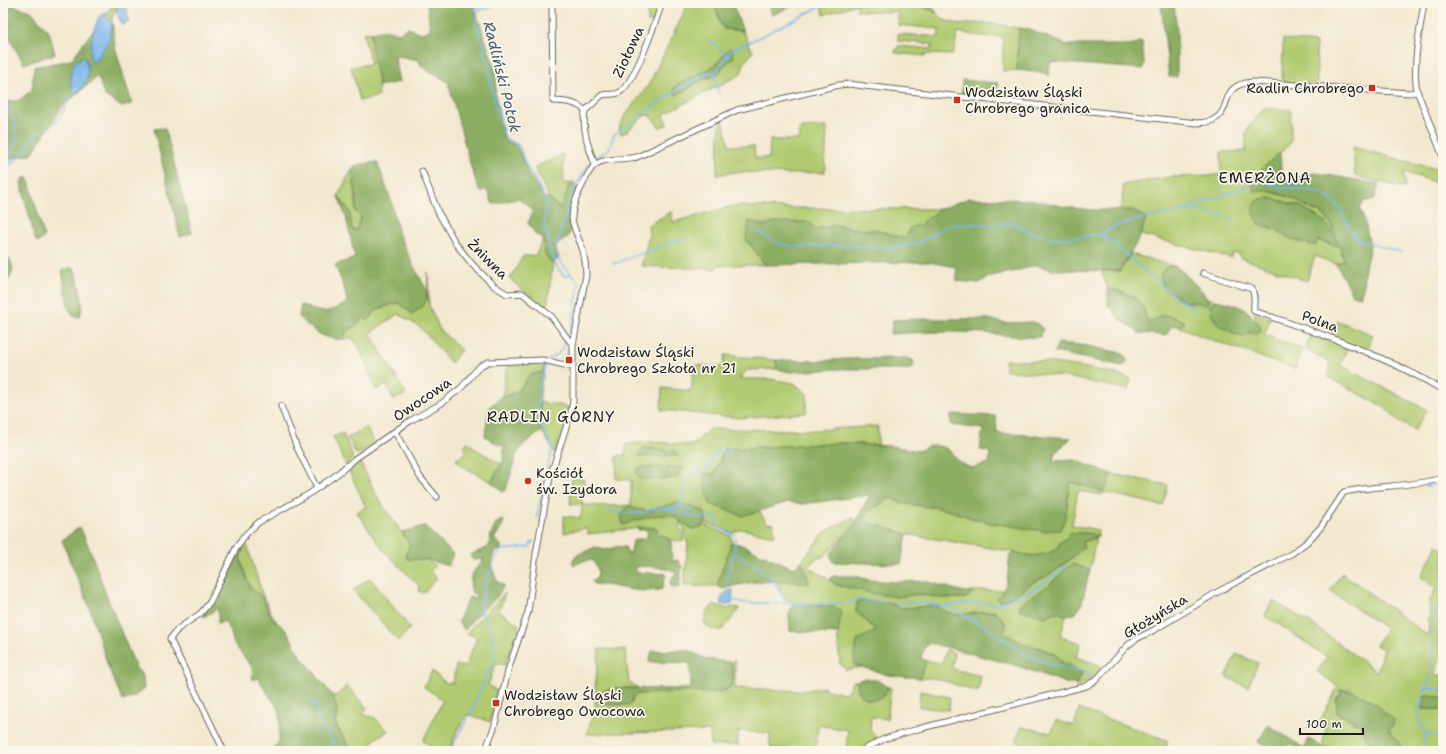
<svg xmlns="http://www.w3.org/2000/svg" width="1446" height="754" viewBox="0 0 1446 754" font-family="'Shantell Sans',sans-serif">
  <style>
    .green { fill: #b1ca70; stroke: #667346 }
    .forest { fill: #8cae62; stroke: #54653f }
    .water { fill: #79b6ec; stroke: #4a6984 }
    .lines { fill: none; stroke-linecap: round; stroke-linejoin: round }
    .stream { stroke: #79b6ec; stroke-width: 1.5 }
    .minor-casing { stroke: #67635b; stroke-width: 7 }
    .minor { stroke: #fff; stroke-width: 5 }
    .poi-dot { fill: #c8321e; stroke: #fbf7ec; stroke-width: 1.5 }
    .labels { text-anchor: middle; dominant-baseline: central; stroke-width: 3.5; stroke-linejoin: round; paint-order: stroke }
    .street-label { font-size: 14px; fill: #1c1c1c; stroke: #fbf7ec }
    .poi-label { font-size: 14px; fill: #1c1c1c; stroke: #fbf7ec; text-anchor: start }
    .water-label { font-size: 15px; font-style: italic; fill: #415a6f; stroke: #fbf7ec }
    .neighbourhood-label { font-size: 15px; letter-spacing: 1px; fill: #1c1c1c; stroke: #fbf7ec }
  </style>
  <rect width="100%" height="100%" fill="#fbf7ec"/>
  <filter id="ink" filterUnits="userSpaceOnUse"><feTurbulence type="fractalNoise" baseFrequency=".025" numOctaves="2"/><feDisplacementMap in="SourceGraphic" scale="8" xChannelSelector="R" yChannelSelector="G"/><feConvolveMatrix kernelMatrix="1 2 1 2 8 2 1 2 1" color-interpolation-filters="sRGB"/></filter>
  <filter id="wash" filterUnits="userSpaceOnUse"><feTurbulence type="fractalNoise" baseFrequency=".012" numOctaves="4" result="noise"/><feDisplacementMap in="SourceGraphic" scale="16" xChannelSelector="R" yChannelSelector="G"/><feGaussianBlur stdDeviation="0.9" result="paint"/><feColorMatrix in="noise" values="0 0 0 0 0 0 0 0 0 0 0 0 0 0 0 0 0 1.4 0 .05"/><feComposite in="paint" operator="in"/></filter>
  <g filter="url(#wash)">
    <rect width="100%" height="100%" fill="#f2e8cf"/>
    <path class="green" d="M647 3H660L654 22H648Z
      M687 3 715 4 720 22 724 29 743 31 753 52 744 63 741 74 664 114 667 125 659 127 651 116 645 115 626 132 621 134 619 129 624 117 648 86 682 17Z
      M822 3H915L937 13 943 20 961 25 972 23 994 24 1019 28 1017 70 1003 71V37L979 36 958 32 953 55 925 54V56L895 53V50H898V46L932 49V44L898 41V34L939 37V29L898 25V12L857 11V4L824 15 821 5Z
      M363 32 371 33C372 54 378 75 379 96L360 101 351 67 371 64Z
      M1283 39 1316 43 1317 83 1315 84 1283 82 1282 80Z
      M1264 108 1291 110V143L1257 174 1267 191 1292 198 1313 210 1322 213 1332 225 1338 243H1336L1331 230 1309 211 1300 206 1270 198 1264 227 1278 230 1281 234 1318 240 1340 247 1344 261 1336 264 1315 256 1307 281 1241 258 1239 253 1232 254 1231 258 1141 235 1146 218 1122 210 1123 185 1169 177 1210 176 1221 174V152L1246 151V131Z
      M723 119 726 134 730 146H754L755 158H769L770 140H799L800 128 827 127 825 172 790 174 736 172 717 175 720 120Z
      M1353 147 1428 167 1443 169V185L1404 172 1405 188 1355 176Z
      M563 154 564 183H570L563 204 560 207 555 205 553 201 549 198 535 167Z
      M352 169 356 196V212L361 217 357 230H352L350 212 338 196Z
      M741 206 786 208 940 209 921 224 910 228 905 239 877 230H862L835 225 815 229 777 222 763 225 746 240 753 248 765 265H718L715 269 641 266 649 236 648 225 671 212 673 222 729 207Z
      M544 238 545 254 551 262 553 263 547 308 520 288 510 279 523 256H535Z
      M1131 254 1174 266H1169L1176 296 1185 302H1195L1209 304 1207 298 1215 300 1210 307 1212 315 1216 322 1220 326 1233 333H1259L1254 313 1270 318 1265 335 1302 349 1295 369 1201 336 1178 326 1184 324V321L1170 316H1160L1155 320 1148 321C1145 317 1145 313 1143 309 1137 296 1121 290 1108 289L1101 271H1120Z
      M428 272 429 305 440 330 461 350 451 363 420 327 398 314 370 333 406 394 393 400 387 385 376 390C372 381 359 342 352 338 349 337 346 339 343 339L346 332 357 325 363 317 368 321 376 310 388 305 427 299Z
      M1338 321 1373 335 1367 351 1331 336Z
      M1311 331 1348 346 1340 365 1427 410 1415 430 1398 421 1386 408 1328 377 1331 362 1306 350Z
      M725 355 776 360 777 369 747 370 739 379H770L794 383 807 394 806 413 739 418 661 410 662 388 691 391 694 365 723 367Z
      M1005 360C1032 360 1059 363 1086 368 1101 371 1116 373 1131 379L1128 390 1067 377 1005 370Z
      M544 363 542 373H536L521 386 517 392 502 397 507 365Z
      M540 402 569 407 567 423 555 453 540 428 541 413Z
      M878 426V445L842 443 724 449 714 475 703 473 759 510 767 524 773 523 775 536 741 529 733 533 703 522 680 518V522L704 525 731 536 732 541 717 586H684L688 542H687L684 528 680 523 679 526 682 531 684 540C674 542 670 540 662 535L658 536 653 527H649L588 534 586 528 564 533V516L581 518 582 505 570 504 572 478 584 479 582 505 619 506 631 505V480L616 479 617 456 625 455 626 444 652 442 696 445 695 443 709 429 816 430Z
      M366 427 374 443 359 454 355 453 348 438Z
      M343 433 352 455V459L346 465 333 437Z
      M468 442 477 450 501 464 491 482 461 465 456 460 467 452 463 446Z
      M361 458 360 462 378 498 410 545 406 553 407 559 428 560 435 566 430 571 437 578 424 593 420 592 419 586 382 549 357 512 366 507 348 469Z
      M1112 474 1168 485 1163 506 1104 492 1102 495 1078 491 1072 525 1098 530 1097 536 1087 533H1070L1067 538C1062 540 1058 544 1056 550 1042 557 1030 557 1015 552L905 534 863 522 867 512 890 498 906 504 939 508 951 511 977 520 1067 505 1068 491 1071 482 1104 492Z
      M853 517 857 524 823 557 817 558 808 566 837 585 897 597 920 594 941 598H966L974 591 1004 590 1003 593 1009 599 1014 594 1023 590 1032 583 1052 573 1068 562 1083 547 1082 542 1096 538 1090 570 1072 564 1048 586 1022 603 1019 609 1045 617 1055 612 1066 615 1060 637 1081 643 1076 657 1102 666 1095 679 1075 686 1074 683 1078 682 1082 673 1063 663 1056 655 1043 649 1027 645 1007 635 1004 632 1006 626 994 611 957 615 947 612 934 605 920 607 900 608 888 602 868 601 858 602 856 611 877 631 855 665 861 667 846 670 840 664 835 607 792 605H823L788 601 775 581H778L804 566 799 564 825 532Z
      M246 542 264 599 277 623 272 618 262 597 250 588 240 558Z
      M1437 545 1443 549V619L1439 634V643L1441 655 1436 674 1443 676V697L1425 696 1422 709 1443 710V751H1405L1389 730 1393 725 1351 690H1340L1341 694 1337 713 1361 725 1373 751H1334L1322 747 1326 730 1319 723 1338 686 1317 672 1327 657 1280 625 1264 616 1273 601 1312 624 1377 672 1383 649 1376 645 1387 629 1330 591 1342 573 1428 636 1430 600 1436 588 1421 577Z
      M370 578 410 628 398 641 353 590Z
      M505 593 499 611 519 625 505 665 496 663 488 685 497 691 490 722 468 714 458 729 449 751H429L431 746 423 741 443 700 424 687 432 671 446 683H453L456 665 465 667 477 638 467 633 477 621Z
      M714 604 727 609 733 607 739 608C736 616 727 623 722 630 714 630 708 630 704 622L707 611Z
      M599 649 625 650 629 682 638 688H616L600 692 598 703 609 705H630L634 697 638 694C653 693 668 692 682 692 699 692 714 694 729 689 734 680 734 671 731 662L735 660V688L803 691 823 687 830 691 845 693 847 692 853 681H857L858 690 888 689 886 686 891 688 887 719 871 717 870 730 879 739 856 751H846L848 730 818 725 816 751 772 748 770 745V733L738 731V745L711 746 710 731 586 734 595 711V687Z
      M946 650 954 653 952 669 981 676 978 692 935 678H919L926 663 923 660 942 663Z
      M1236 654 1258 663 1248 687 1226 677Z
      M347 686 367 708 362 714 375 718 388 731 375 739 371 745 376 751H352L335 723 337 710 333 696 337 695Z
      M920 691 950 697 949 710 919 707Z
      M1079 709 1167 740 1166 751H1033L1015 740 1022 727 1051 733 1056 720 1074 726Z"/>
    <path class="forest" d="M3 3 31 11 49 32 55 54 24 64 3 27Z
      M114 3H122L118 5 112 19 115 47 132 104 122 107 104 95 98 76 62 107 31 155C20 156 9 156 3 166V101H18L32 90 34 67 71 60Z
      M427 3H482L478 6 474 7 497 74 495 94 504 139 517 146 529 175 544 197 543 198H549L553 201 555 205 560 207 563 204 570 183 574 182 577 190 572 228 567 238 559 243 556 247 557 253 559 258 553 263 551 262 545 254 544 238 536 235 528 223 533 212 525 203 521 201V198L493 204 486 189 480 192 471 167 448 82 421 66 419 60 398 56 395 59 399 82 379 86 371 47V33L385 29 399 33 408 28 421 33 430 30Z
      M712 3H732L743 31 724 29 720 22 715 4Z
      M769 3H798L772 15Z
      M915 3H930L937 13 916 4Z
      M1161 3H1174L1177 32V77H1169Z
      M1019 28 1027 29 1068 45H1130L1142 41 1144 63 1143 69 1050 62 1049 76 1045 73 1017 70Z
      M730 48 734 54 733 58 723 66 720 72 713 77 705 79 676 95 674 88 678 84 709 69 717 63Z
      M962 80 998 83 997 98 962 94Z
      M165 128 192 233 180 237 154 129Z
      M1280 152 1282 181 1315 173 1379 184 1374 200 1364 201 1360 209 1366 226 1370 247 1365 267 1363 288 1360 297 1352 295 1348 285 1346 283 1336 264 1344 261 1340 247 1318 240 1315 246 1296 241 1281 234 1278 230 1259 224 1255 218 1253 207 1260 199 1270 198 1300 206 1324 221 1331 230 1336 243 1338 242 1332 225 1322 213 1313 210 1292 198 1281 194 1267 191 1254 192 1251 182 1257 174Z
      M377 162 390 197 399 235 413 265 425 287 427 299 423 306 412 314 398 302 376 310 368 321 363 317 357 325 346 332 343 339C326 341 310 329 299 317L301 305C323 314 326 314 347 303 346 290 340 277 335 265L355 258 346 217 338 196 350 212 352 230H357L361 217 356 212V196L352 169 357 165Z
      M28 177 44 237 38 243 35 239 21 183 24 178Z
      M969 198 1034 200 1066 207 1092 210H1133L1146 218 1141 235 1120 271 1052 270 1036 265 1017 271 991 276 979 283 957 281 956 267 929 262 765 265 753 248 746 240 749 221 763 225 777 222H810L815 229 835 225 862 230H877L905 239 910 228 921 224 940 209Z
      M3 253C15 260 16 277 3 285Z
      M1169 266H1175L1184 273 1201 290 1207 298 1209 304 1207 305 1195 302H1185L1166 290 1162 282 1160 277 1163 270Z
      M69 268H74C79 282 85 304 80 317L73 316 68 306 62 270Z
      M1108 289C1119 290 1136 295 1142 306 1145 310 1145 316 1148 321L1154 320C1165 311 1172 317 1184 321V324L1178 326H1171L1167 334 1164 335 1139 333 1131 326 1120 320 1108 305Z
      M1215 300C1226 302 1240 305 1248 312 1253 317 1254 322 1261 325V331L1259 333 1249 332 1243 336 1237 335 1220 326 1216 322 1212 315 1210 307Z
      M917 319H989L1004 323 1032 322 1037 323 1043 329 1040 337C1021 338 1003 335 985 333 954 331 921 332 890 334L893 320Z
      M1058 343 1082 345 1122 353 1126 357 1127 363 1123 366 1054 352Z
      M906 358 913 360 914 365 911 369H839L790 372 777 369 776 360 821 361 843 359Z
      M546 362 541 384 539 403 541 413 540 428 542 431 525 443 516 455 506 490 502 492 499 488 491 482 503 461 504 446 499 445 485 436 489 407 502 397 517 392 531 374 542 373Z
      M951 414 996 416 997 433 1071 438 1057 451 1052 461 1074 460 1112 474 1104 492 1071 482C1066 498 1069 516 1060 530L1043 531 991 523 951 511 939 508 906 504 890 498 867 512 864 521 907 534 901 564 833 562 830 555 857 521H856L870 495 803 504 788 502 743 516 710 504 705 491 703 473 714 475 724 449 842 443 890 446 919 451 928 446H938L947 448 959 462 971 468 989 463 990 452 980 450 983 429 951 425Z
      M644 448 675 451 678 455 677 456C670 457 663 456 656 456 650 456 645 458 639 456L641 450Z
      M642 467 684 468 677 478C665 480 652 478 640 479L636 473 638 468Z
      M676 502 704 511 706 519 705 524 699 528 692 529C686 525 681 521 676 518 663 511 647 518 634 521 630 521 627 525 623 525 620 515 622 510 631 505L635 509 652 511 657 507H662Z
      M504 520 502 526 494 539 501 545V550L494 551 491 565 497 581 504 585 497 597 473 619 465 630 459 624V620L469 597 476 599 477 595 472 593C467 576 474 571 484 559L473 560 470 555 489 547 490 538 496 523Z
      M425 526 453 554 448 566 428 560 407 559 406 553 410 545 402 532Z
      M80 527 92 555 105 592 136 668 143 676 144 689 135 696 123 701 108 666 90 609 62 540Z
      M639 527 657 529 658 536 662 535 671 541 672 561 678 560 682 567 679 587 674 588 670 585 672 578 676 573 675 571C666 568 646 565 636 567L634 571 635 572 666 574 662 589C648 593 631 590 617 587 609 585 601 585 594 584L592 581 593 580 597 578 598 570 593 560 583 561 574 565 572 563 575 556 595 547 601 548 602 550C612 550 613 545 625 547L628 554 631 553 633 541 636 539H646L648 532 646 530H638Z
      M1070 533H1087L1099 536 1082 542 1084 547C1074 556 1064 564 1053 572 1047 577 1040 579 1034 582 1023 589 1012 599 999 601L997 598C1010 587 1007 570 1010 555L1015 552C1030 557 1042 557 1056 550 1060 540 1066 541 1070 533Z
      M245 538 246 542 240 558 250 588 262 597 272 618 287 631 300 655 333 696 337 710 335 724 352 751H273L279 741 280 712 258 678 253 680 252 667 234 644 230 630 224 621 218 624V608L204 617 203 614 237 550Z
      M731 543 739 544 793 568 803 563 810 584C777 581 755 579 723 589L717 586Z
      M1072 564 1090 570 1081 606 1075 614 1065 615 1055 612 1045 617 1019 609 1022 603 1048 586Z
      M833 576H855L869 580 893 582 925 581 964 592 974 591 966 598H941L920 594 897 597 876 594 837 585 830 580Z
      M869 601 888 602 900 608 920 607 934 605 947 612 957 615 994 611C1003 618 1007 621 1004 632L1007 635 1027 645 1043 649 1056 655 1063 663 1082 673 1078 682 1069 684 1015 665 930 643 925 647 921 657 926 663 919 678 888 675 855 665 854 654 858 639 877 631 856 611 857 602Z
      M792 605 835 607 841 611 838 634 790 631 789 614Z
      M688 650 706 659 731 662 733 677 730 689 712 693 681 692 638 694 634 697 630 705 598 703 599 692 616 688 681 689 691 688 690 664 689 663 649 662 652 651Z
      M865 678C875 680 883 680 888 689 884 699 871 704 862 696 857 692 858 686 857 681Z
      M1340 690C1364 691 1376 705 1394 720L1393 725 1389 730 1405 751H1373L1361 725 1337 713 1336 698 1341 694Z
      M1425 696 1443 697V710L1422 709Z
      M1268 725 1304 748 1309 739 1322 747 1334 751H1301L1290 744 1285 751H1274L1258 742Z"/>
    <path class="water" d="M125 5 129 21 122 25 117 14V8Z
      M103 13 112 24 109 40 95 61H91C88 51 94 19 103 13Z
      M82 57H84C91 71 88 84 76 93L72 91C70 77 69 64 82 57Z
      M1286 176 1296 182V185L1285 183Z
      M733 590 732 604 725 605 721 604V599C724 594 727 590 733 590Z"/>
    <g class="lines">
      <path class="stream" d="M473 3 474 6 478 10 476 24 484 43 483 53 487 59 493 93 505 139 519 145 525 163 540 188 546 202 544 226 547 234 551 253 555 263 559 270 565 277 570 274
        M479 10 493 7
        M711 41 728 56
        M714 73 719 94
        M10 108C13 118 17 129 16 139 14 150 9 151 12 164
        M45 129C57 125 66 108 69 97
        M596 157 605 152 610 147 614 135 663 99 707 72 714 73 717 71 731 50 760 37 827 3
        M3 173 27 148 32 138 39 131
        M1181 211 1195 210 1233 218 1234 226
        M756 230 774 242 795 247 832 245 889 248 919 243 948 225 972 224 997 225 1013 223 1032 233 1056 238H1070L1098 234 1119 225 1139 219 1179 212 1203 202 1221 196 1227 193 1235 191 1258 180 1284 188 1304 189 1321 192 1340 208 1353 235 1359 240 1401 252
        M1099 234 1110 241 1179 300 1196 307
        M613 264 675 241 685 239
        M568 337 571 330 579 283C572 275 555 260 555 249L575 188 590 161
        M546 471 552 450 551 444 543 429 538 407 539 388 546 364 550 359 559 353 566 340
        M694 472 698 473 706 469 715 454 720 451H731
        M1426 486 1438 484
        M680 506 694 510
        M669 509 680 506 685 486 699 465
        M607 510 620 513H640L656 508H663L700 518 710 516 715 517 719 528 735 535
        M537 518 541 496
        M735 539 734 552 770 576 786 603
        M726 583 734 552
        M733 600 747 603 818 604 842 603
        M848 602 863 600 897 603H924L943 606 975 603 997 604 1026 593 1050 579 1067 566
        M946 607 956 610 972 620 987 627 999 637 1027 655 1061 668 1083 671 1089 674 1092 679
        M1432 637 1435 614 1443 599
        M1426 688 1443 690
        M312 700 318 711V722L328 733 338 751
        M1425 734 1443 736
        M451 751C457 734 466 723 473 708 476 701 478 694 481 688 486 677 492 668 494 657 495 646 493 634 488 624 486 620 482 615 481 610 479 600 493 558 501 550L529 547 533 541
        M1425 751V734L1418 716 1423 694 1431 676 1434 653 1432 641"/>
    </g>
  </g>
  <g filter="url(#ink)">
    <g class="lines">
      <g class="minor-casing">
        <path id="minor" d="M552 3 553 101C563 101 578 102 585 111 582 129 588 147 595 164
          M1424 3C1420 30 1412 65 1417 91L1443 157
          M585 111 602 95C608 93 615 96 620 92 636 81 655 23 662 3
          M422 171 438 212 456 244 472 264 494 286 507 294 522 293 552 317 565 335 573 345
          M1203 273 1252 289C1256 297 1253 303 1254 311 1319 333 1384 355 1443 390
          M281 406 297 448 317 488
          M395 432 420 477 437 497
          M224 751 170 639 178 629 201 613 210 602 236 548 246 534 259 522 309 494 336 475 356 458 410 421 442 403 461 388 480 366 488 362 543 360 573 367
          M485 751 494 728 509 667 528 612 536 554 550 477 571 412 573 401V345L586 275C586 267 585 259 583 251 580 240 573 229 572 218 572 206 579 191 585 180 588 173 592 165 600 162 612 157 625 160 637 157L737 110 839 85 850 84 864 86 1197 123C1202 122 1208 123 1213 120 1234 110 1217 84 1254 82L1410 93 1417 91
          M861 751 884 739 918 729 1086 686 1096 680 1128 645 1136 639 1154 630 1221 590 1291 554 1307 542 1321 527 1344 492C1377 485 1411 487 1443 478"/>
      </g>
      <use href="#minor" class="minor"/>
    </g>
  </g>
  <g class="poi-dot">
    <rect x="1368" y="84" width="8" height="8" rx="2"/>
    <rect x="953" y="96" width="8" height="8" rx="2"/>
    <rect x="565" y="356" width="8" height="8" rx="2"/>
    <circle cx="528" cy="481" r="4"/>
    <rect x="492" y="699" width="8" height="8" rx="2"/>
  </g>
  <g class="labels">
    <g class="street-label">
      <text transform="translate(628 52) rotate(-65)">Ziołowa</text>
      <text transform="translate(488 259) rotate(45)">Żniwna</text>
      <text transform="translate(1320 321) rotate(20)">Polna</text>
      <text transform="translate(422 399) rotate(-34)">Owocowa</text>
      <text transform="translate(1155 616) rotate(-31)">Głożyńska</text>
    </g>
    <g class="poi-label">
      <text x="1364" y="88" text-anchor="end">Radlin Chrobrego</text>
      <text x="965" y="92">Wodzisław Śląski<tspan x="965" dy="16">Chrobrego granica</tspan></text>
      <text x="577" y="352">Wodzisław Śląski<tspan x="577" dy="16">Chrobrego Szkoła nr 21</tspan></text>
      <text x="536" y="473">Kościół<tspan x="536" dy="16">św. Izydora</tspan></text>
      <text x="504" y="695">Wodzisław Śląski<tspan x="504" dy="16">Chrobrego Owocowa</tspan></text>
    </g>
    <g class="water-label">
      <text transform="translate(502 77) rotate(76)">Radliński Potok</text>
    </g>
    <g class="neighbourhood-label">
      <text x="1265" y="178">EMERŻONA</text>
      <text x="551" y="417">RADLIN GÓRNY</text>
    </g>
  </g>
  <rect width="1446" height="754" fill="none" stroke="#fbf7ec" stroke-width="16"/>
  <path d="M1300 728v6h63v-6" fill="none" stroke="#1c1c1c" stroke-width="2"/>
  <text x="1306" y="728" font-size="12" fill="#1c1c1c" stroke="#fbf7ec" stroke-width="3" paint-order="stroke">100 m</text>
</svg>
